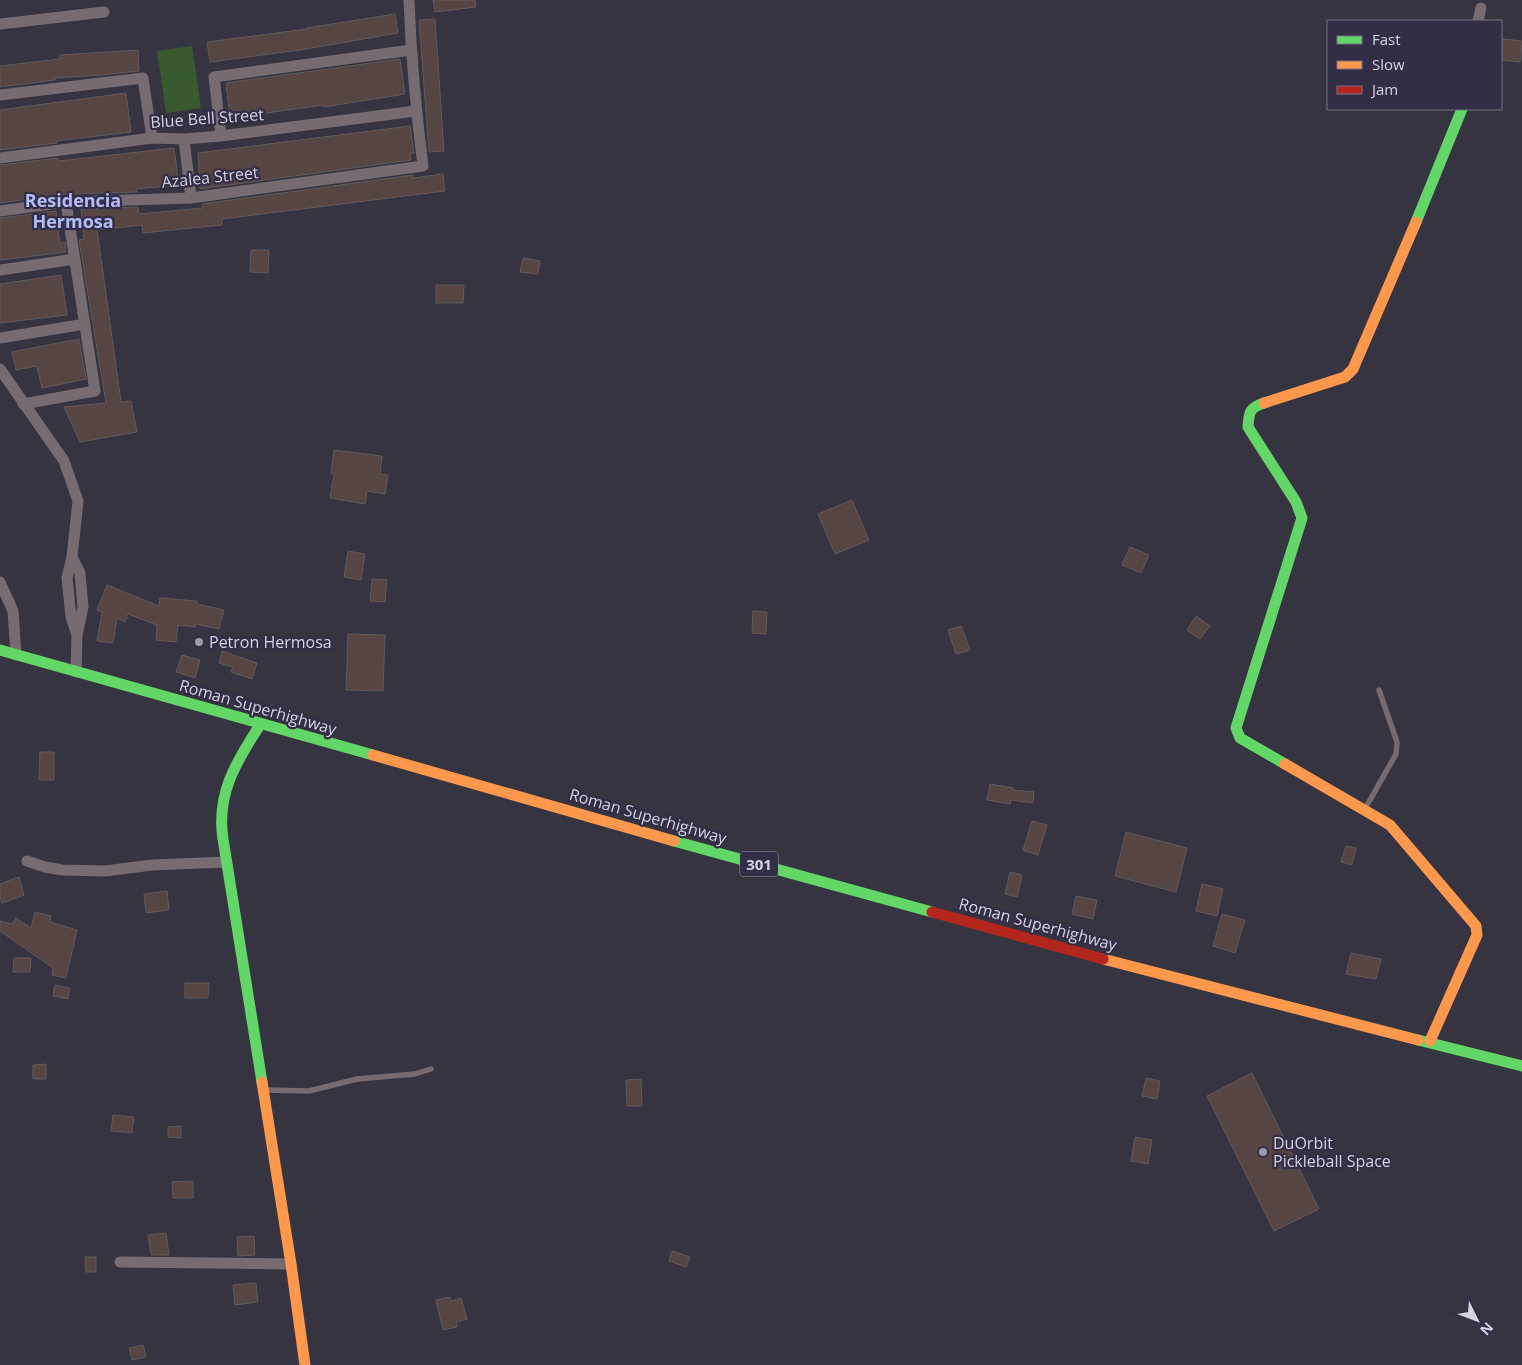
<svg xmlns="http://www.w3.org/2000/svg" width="1522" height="1365" viewBox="0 0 1522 1365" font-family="'Open Sans',sans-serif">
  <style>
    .green { fill: #395930 }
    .building { fill: #564542; stroke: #615a5d }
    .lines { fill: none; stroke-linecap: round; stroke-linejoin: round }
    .lane { stroke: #766b71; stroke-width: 5.5 }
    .street { stroke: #766b71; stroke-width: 11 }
    .fast { stroke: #63d668; stroke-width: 11 }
    .slow { stroke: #ff974d; stroke-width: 11 }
    .jam { stroke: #b3261e; stroke-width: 11 }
    .poi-dot { fill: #9d9ba9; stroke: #332e46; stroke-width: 2 }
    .labels { text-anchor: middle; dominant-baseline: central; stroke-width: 4.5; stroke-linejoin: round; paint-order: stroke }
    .shield { fill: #332e46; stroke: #a4a1b3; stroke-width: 1 }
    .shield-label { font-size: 15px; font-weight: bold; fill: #d5d2e2 }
    .street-label { font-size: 16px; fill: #d5d2e2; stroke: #332e46 }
    .poi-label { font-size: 16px; fill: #d5d2e2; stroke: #332e46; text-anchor: start }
    .neighbourhood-label { font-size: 18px; font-weight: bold; fill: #b4bdf5; stroke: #332e46 }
  </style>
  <rect width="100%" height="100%" fill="#363440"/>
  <path class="green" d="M192 46 201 108 166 113 157 51Z"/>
  <path class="building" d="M433 0H475L476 7 435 12Z
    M395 14 398 33 300 50 210 62 207 42 307 29V28Z
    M435 19 444 151 429 152 419 20Z
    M1503 39 1522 41 1520 62 1502 60Z
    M138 50 139 71 102 75 55 78V80L0 87V66L60 59V55Z
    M400 59 405 94 324 107V105L230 118 226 83Z
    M126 93 131 132 56 141 57 143 0 150V110Z
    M410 126 414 153H410L411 160 200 189 198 153Z
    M174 148 179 185 136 189 137 192 66 194 0 203V165L58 158 59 161Z
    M443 174 445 191 222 219V225L143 233 142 225 97 230 121 402 131 401 137 432 80 442 64 407 106 403 79 240 84 239 81 209 138 207 139 214 203 208 202 204 413 175V178Z
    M56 211 59 237 60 243 65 242 66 252 0 260V218Z
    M251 250H269L268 273 250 272Z
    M523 258 540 261 538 274 520 272Z
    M61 275 67 315 0 323V284Z
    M436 285H464L463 303H436Z
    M79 339 86 379 42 388 37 366 16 370 12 352Z
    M334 450 382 456 380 474 388 475 385 494 367 491 365 504 330 498 334 474 331 473Z
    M852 500 869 540 835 554 818 514Z
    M1130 547 1149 555 1141 573 1122 565Z
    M348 551 365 554 361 580 344 577Z
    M372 579 387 580 385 602 370 601Z
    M107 585 159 606 160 598 197 601V604L224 610 219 629 195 624V627L178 625 176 642 156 640 157 625 128 614 125 622 117 618 113 643 97 641 102 612 97 610Z
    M753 611 767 612 766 634 752 633Z
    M1196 616 1210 626 1200 639 1187 630Z
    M961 626 970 650 956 654 948 630Z
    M348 634 385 635 383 691 346 690Z
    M222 651 257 663 252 679 231 672 233 667 219 663Z
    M182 655 200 660 195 678 176 672Z
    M40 752H54V780H39Z
    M990 784 1013 788V790L1034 792 1033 803 1011 800 1010 804 987 800Z
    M1032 821 1047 825 1038 855 1023 850Z
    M1126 832 1187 848 1176 892 1115 876Z
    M1346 846 1356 848 1352 865 1341 862Z
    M1010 872 1022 875 1017 897 1005 894Z
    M19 877 24 895 2 903 0 896V884Z
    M1202 884 1223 889 1217 916 1196 911Z
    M167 891 169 910 146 913 144 894Z
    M1076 896 1097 900 1093 919 1072 914Z
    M35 912 51 916 50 922 77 930 66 978 52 975 53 968 0 931V921L12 924 16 918 31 928Z
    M1222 914 1245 920 1235 953 1213 946Z
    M1351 953 1381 959 1376 979 1346 974Z
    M14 958H31L30 972H13Z
    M185 983H209L208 998H185Z
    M55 985 70 988 68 999 53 996Z
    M46 1064V1079H33V1065Z
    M1252 1073 1319 1209 1274 1231 1207 1096Z
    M1146 1078 1160 1081 1157 1099 1142 1096Z
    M641 1079 642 1106H627L626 1080Z
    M113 1115 134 1117 132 1133 111 1131Z
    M181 1126V1138L168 1137V1127Z
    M1135 1137 1152 1140 1148 1164 1131 1161Z
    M193 1181V1198H173L172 1182Z
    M166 1233 169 1255H151L148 1235Z
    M254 1236 255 1255 238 1256 237 1237Z
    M672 1251 690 1257 686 1267 669 1261Z
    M85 1257H96V1272H86Z
    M256 1283 258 1302 235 1305 233 1285Z
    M450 1297 451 1301 461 1298 467 1319 456 1322 457 1327 443 1330 436 1300Z
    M143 1345 146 1357 132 1360 129 1348Z"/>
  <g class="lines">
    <path class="lane" d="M1366 807 1396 754 1397 742 1379 690
      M265 1090 309 1091 357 1079 415 1074 431 1069"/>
    <path class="street" d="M1478 21 1481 8
      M0 24 104 12
      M0 95 143 78 152 138
      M221 136 214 77 411 50
      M184 139 191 198
      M0 158 152 138 184 139 221 136 416 111
      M0 211 66 202 191 198 423 166C416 111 411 56 409 0
      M0 270 75 259
      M0 338 85 324
      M0 369 64 461 78 501 72 557 67 578 71 617 77 635
      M23 404 95 391 66 202
      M72 557 80 573 83 607 77 635 76 672
      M0 582 13 611 16 655
      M27 861 45 867 62 870 105 871 152 865 227 862
      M120 1262 291 1264"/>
    <path class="fast" d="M1416 222 1462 109
      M1264 403C1249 408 1249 412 1248 427L1296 502 1302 518 1236 728 1240 738 1285 764
      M0 650 373 755
      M260 725C236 762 216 794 223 839L262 1082
      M674 841 932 912
      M1418 1040 1522 1066"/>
    <path class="slow" d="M1264 403 1345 377 1353 369 1416 222
      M373 755 674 841
      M1285 764 1390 825 1476 926 1477 935 1430 1041
      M1103 959 1418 1040
      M262 1082 291 1264 305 1365"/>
    <path class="jam" d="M932 912 1103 959"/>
  </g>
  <g class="poi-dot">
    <circle cx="199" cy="642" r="5"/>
    <circle cx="1263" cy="1152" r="5"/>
  </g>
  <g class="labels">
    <rect class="shield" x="740" y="851.5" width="38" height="25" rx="4"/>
    <g class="shield-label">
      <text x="759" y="864">301</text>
    </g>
    <g class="street-label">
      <text transform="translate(207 118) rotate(-4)">Blue Bell Street</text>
      <text transform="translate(210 177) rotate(-6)">Azalea Street</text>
      <text transform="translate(258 707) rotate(16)">Roman Superhighway</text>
      <text transform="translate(648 816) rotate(16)">Roman Superhighway</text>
      <text transform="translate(1038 924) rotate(15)">Roman Superhighway</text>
    </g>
    <g class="poi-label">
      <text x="209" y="642">Petron Hermosa</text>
      <text x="1273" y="1143">DuOrbit<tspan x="1273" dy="18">Pickleball Space</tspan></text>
    </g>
    <g class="neighbourhood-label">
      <text x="73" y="200">Residencia<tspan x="73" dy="21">Hermosa</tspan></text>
    </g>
  </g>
  <rect x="1327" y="20" width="175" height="90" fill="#332e46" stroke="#747084"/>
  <rect x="1337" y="36" width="25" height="8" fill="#63d668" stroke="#747084"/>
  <text x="1372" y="45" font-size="15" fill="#d5d2e2">Fast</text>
  <rect x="1337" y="61" width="25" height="8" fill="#ff974d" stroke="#747084"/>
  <text x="1372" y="70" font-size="15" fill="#d5d2e2">Slow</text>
  <rect x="1337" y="86" width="25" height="8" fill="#b3261e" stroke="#747084"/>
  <text x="1372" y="95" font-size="15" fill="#d5d2e2">Jam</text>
  <g transform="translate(1477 1320) rotate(132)" stroke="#332e46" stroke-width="4" paint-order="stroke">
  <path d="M0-4L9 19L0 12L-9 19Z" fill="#d5d2e2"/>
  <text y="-8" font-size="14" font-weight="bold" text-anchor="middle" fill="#d5d2e2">N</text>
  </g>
</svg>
